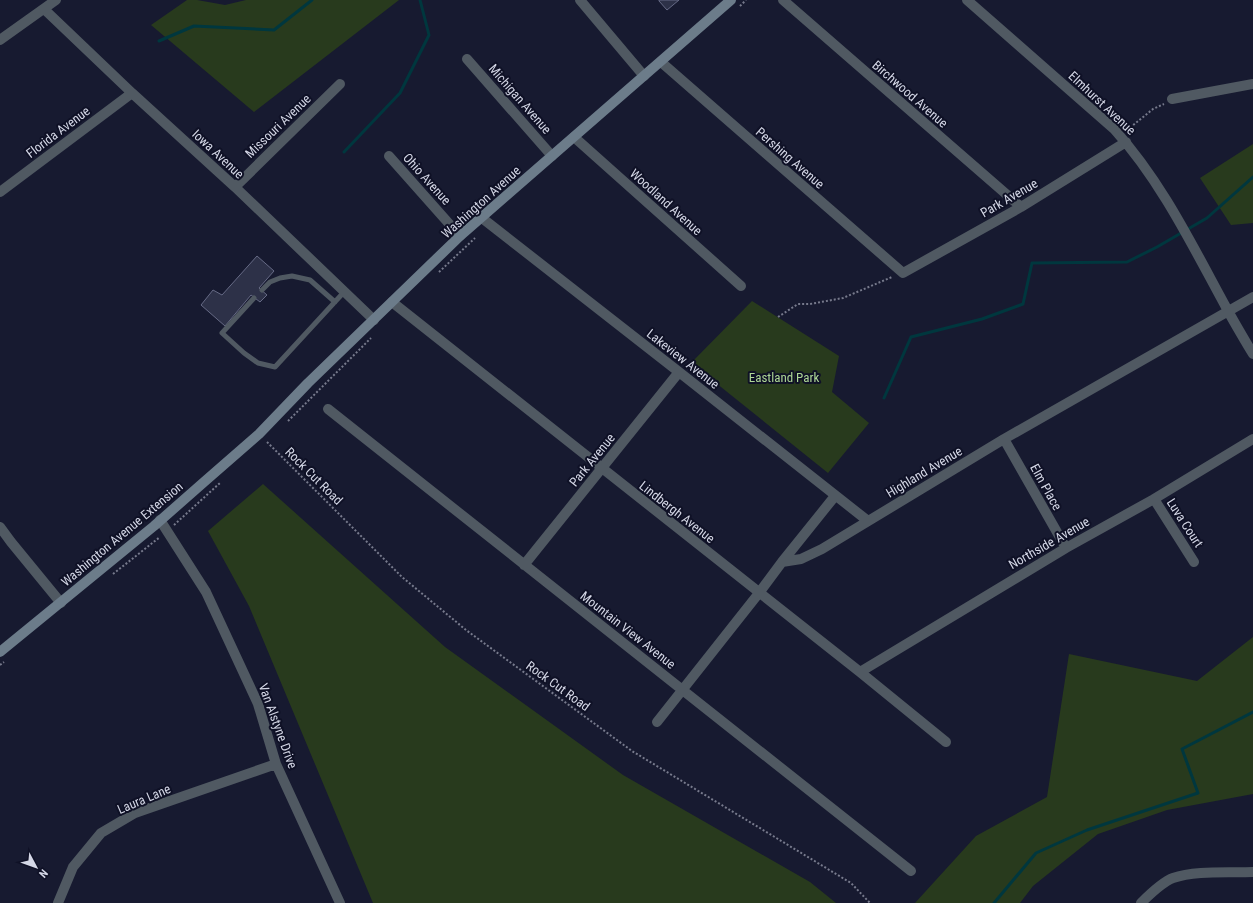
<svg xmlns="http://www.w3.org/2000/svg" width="1253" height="903" viewBox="0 0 1253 903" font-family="'Roboto Condensed',sans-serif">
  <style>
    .green { fill: #283a1d }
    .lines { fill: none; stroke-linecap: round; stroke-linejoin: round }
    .stream { stroke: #00373e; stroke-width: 3 }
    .building { fill: #2d3148; stroke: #666a85 }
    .path { stroke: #777a8c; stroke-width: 2; stroke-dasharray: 2 2; stroke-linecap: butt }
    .lane { stroke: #505962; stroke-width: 5 }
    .street { stroke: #505962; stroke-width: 10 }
    .secondary { stroke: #6c7c8a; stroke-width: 10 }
    .labels { text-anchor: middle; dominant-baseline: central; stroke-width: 4; stroke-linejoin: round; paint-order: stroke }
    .street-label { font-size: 13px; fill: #d4d7e6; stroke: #0f1126 }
    .park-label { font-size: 13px; fill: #aed796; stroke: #0f1126 }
  </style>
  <rect width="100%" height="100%" fill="#171a30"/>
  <path class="green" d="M187 0H197L225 5 246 0H399L254 112 151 25Z
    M1253 144V223L1231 225 1200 178Z
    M752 301 839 356 832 392 869 423 828 473 691 363Z
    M263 484 445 647 623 775 810 882 836 903H373L249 606 208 531Z
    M1253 637V794L1167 810 1098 834 1033 886 1020 903H915L976 836 1047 797 1069 654 1197 681Z"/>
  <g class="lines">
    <path class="stream" d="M159 41 194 26 274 30 312 0
      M344 152 400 93 429 35 420 0
      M884 398 911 337 982 319 1023 304 1032 263 1127 262 1157 247 1207 218 1253 177
      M994 903 1036 853 1087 830 1198 793 1182 749 1253 712"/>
  </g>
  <path class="building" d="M659 0H679L667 10 659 1Z
    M257 256 274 271 259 288 267 295 260 302 251 295 225 326 201 305 213 290 222 295Z"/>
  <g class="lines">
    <path class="path" d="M740 6 746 0
      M1127 130 1153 109 1164 104
      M439 272 475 238
      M778 317 798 304H810L843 298 892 277
      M288 421 371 338
      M267 442 402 577 466 630 632 751 851 883 870 903
      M174 525 221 482
      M113 574 160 537
      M0 665 4 662"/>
    <path class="lane" d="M262 290 270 282 280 278 292 276 310 280 335 302
      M254 298 222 333 244 353 258 363 275 367 344 292"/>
    <path class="street" d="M580 0 644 76
      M783 0 1021 207
      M967 0 1114 129C1162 182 1193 247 1227 309 1235 324 1244 339 1253 354
      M44 9 132 93 235 187 374 320
      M0 40 56 0
      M467 59 552 156
      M661 62 903 273 1021 207 1126 142
      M1172 99 1253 84
      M574 137 741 286
      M389 156 460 236
      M235 187 340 84
      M0 192 132 93
      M482 218 679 372 868 521
      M392 302 860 672 946 742
      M328 409 911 871
      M1004 439 1066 548
      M1154 499 1194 562
      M160 520 206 592 258 704 276 764 340 903
      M0 527 11 542 61 603
      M782 562 835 496
      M524 565 679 372
      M860 672 1066 548 1154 499 1253 439
      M657 722 759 593 782 562 801 559 822 549 1004 439 1253 297
      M58 903 73 867 101 833 135 813 276 764
      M1141 903C1149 895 1162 882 1173 878 1195 870 1228 873 1253 872"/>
    <path class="secondary" d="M0 652 154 526 204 482 259 434 308 383 460 236 731 0"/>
  </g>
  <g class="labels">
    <g class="street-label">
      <text transform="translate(910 94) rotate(41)">Birchwood Avenue</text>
      <text transform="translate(520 99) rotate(49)">Michigan Avenue</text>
      <text transform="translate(1102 103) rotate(43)">Elmhurst Avenue</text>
      <text transform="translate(278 126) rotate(-44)">Missouri Avenue</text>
      <text transform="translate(58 132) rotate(-37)">Florida Avenue</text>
      <text transform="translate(218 154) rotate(43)">Iowa Avenue</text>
      <text transform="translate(790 158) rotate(41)">Pershing Avenue</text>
      <text transform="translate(427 179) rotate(48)">Ohio Avenue</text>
      <text transform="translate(1009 198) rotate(-30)">Park Avenue</text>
      <text transform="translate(481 202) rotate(-42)">Washington Avenue</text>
      <text transform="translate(666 202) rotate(42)">Woodland Avenue</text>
      <text transform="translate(683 359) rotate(38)">Lakeview Avenue</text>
      <text transform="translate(592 460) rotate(-51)">Park Avenue</text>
      <text transform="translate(924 472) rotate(-31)">Highland Avenue</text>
      <text transform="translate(314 476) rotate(45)">Rock Cut Road</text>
      <text transform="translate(1046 487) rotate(61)">Elm Place</text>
      <text transform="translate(677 512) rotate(38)">Lindbergh Avenue</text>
      <text transform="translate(1185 523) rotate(57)">Luva Court</text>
      <text transform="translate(122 534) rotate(-40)">Washington Avenue Extension</text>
      <text transform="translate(1049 543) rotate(-30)">Northside Avenue</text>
      <text transform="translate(628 630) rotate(38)">Mountain View Avenue</text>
      <text transform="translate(558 686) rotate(36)">Rock Cut Road</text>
      <text transform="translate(278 726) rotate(70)">Van Alstyne Drive</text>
      <text transform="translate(144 799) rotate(-23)">Laura Lane</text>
    </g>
    <g class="park-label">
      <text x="784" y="377">Eastland Park</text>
    </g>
  </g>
  <g transform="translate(36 867) rotate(131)" stroke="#0f1126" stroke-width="3" paint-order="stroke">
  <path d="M0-3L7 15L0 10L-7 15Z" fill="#d4d7e6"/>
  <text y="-6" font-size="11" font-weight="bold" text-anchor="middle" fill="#d4d7e6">N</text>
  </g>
</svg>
